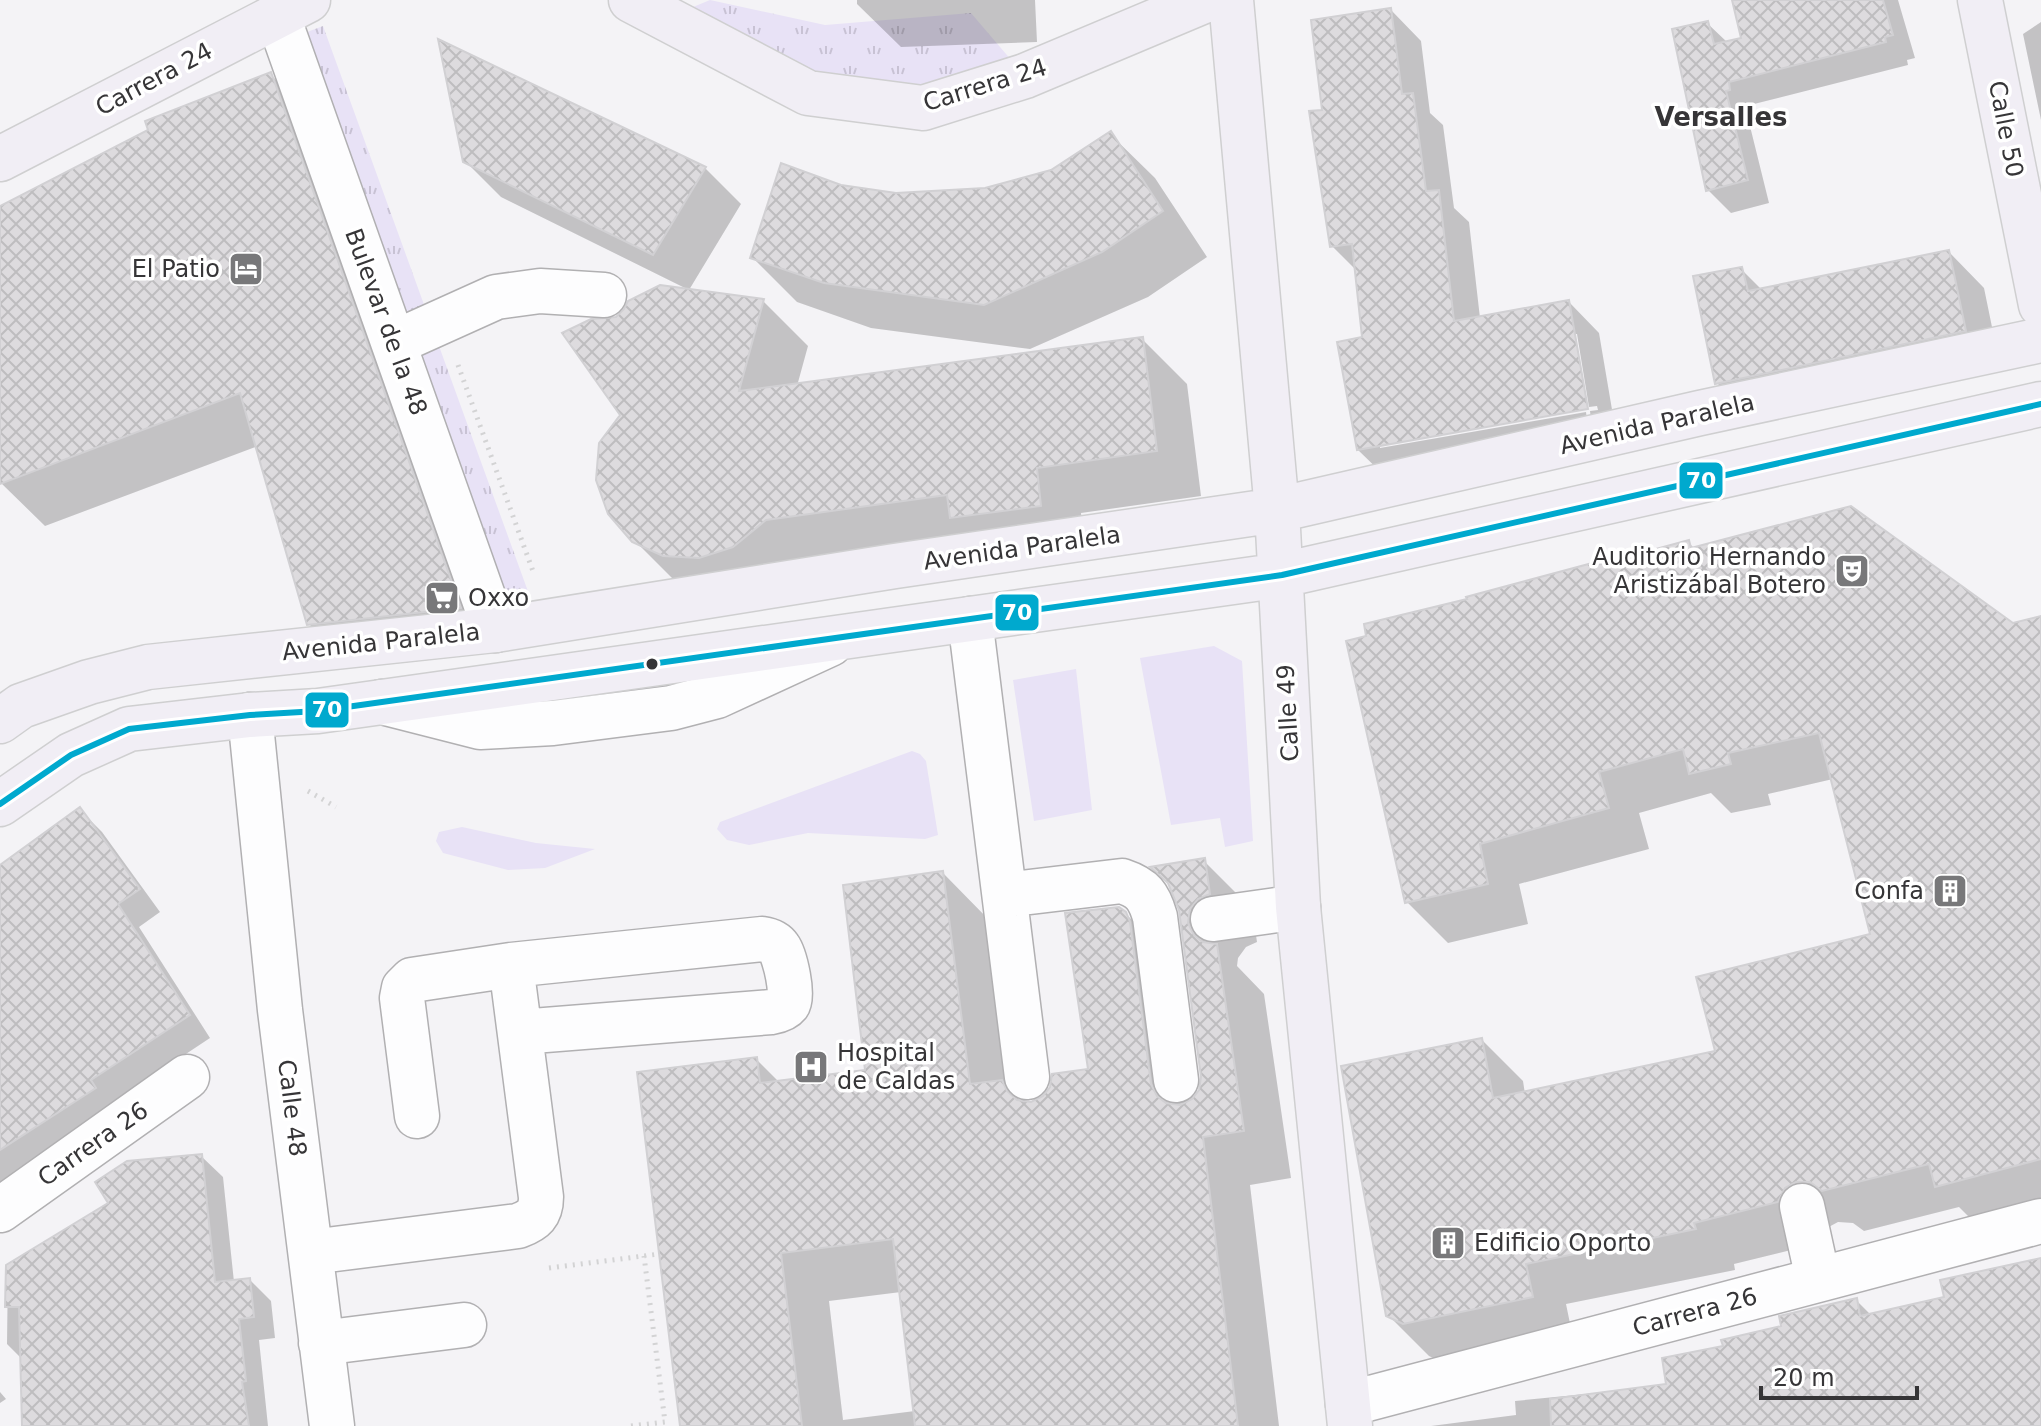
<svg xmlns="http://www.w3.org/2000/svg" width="2041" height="1426" viewBox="0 0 2041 1426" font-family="'DejaVu Sans',sans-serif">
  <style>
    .green { fill: #e8e2f6 }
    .park { fill: url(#park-tufts) }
    .shadow { fill: #0003; fill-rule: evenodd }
    .building { fill: url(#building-cross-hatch); stroke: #d1d0d3; stroke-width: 2 }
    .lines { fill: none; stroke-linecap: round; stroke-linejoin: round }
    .minor-casing { stroke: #b1b0b2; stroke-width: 47 }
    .major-casing { stroke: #cfcfd0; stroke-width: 47 }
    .path { stroke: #d3d3d4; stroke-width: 5; stroke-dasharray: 2 6; stroke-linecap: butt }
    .minor { stroke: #fdfdfe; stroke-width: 44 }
    .major { stroke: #f1eef5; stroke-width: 44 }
    .bus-1-casing { stroke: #fff; stroke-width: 12 }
    .bus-1 { stroke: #00a9ce; stroke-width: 6 }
    .bus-dot { fill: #363537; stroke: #fff; stroke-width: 3 }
    .labels { text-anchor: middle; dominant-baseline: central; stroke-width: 7; stroke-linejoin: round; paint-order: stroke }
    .street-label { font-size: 24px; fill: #363537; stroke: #fff }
    .poi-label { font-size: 24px; fill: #363537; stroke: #fff; text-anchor: end }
    .neighbourhood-label { font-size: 26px; font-weight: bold; fill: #363537; stroke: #fff }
    .line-badge { stroke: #fff; stroke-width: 3 }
    .badge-label { font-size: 22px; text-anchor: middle; font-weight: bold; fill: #fff }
  </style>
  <defs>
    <pattern id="park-tufts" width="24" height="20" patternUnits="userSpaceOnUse" patternTransform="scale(2)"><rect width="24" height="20" fill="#e8e2f6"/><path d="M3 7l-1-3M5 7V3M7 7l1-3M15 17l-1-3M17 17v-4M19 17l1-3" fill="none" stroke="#c8c2d4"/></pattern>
    <pattern id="building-cross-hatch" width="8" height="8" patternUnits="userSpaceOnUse" patternTransform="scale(2)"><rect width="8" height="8" fill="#dddbde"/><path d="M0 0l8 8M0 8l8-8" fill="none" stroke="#bebdbf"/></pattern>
  </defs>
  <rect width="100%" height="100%" fill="#f4f3f6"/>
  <path class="green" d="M1214 646 1242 661 1253 841 1225 847 1220 818 1171 825 1140 658Z
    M1076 669 1092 810 1034 821 1013 680Z
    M912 751 920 754 926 761 938 835 925 839 808 833 749 845 727 840 717 829 720 822Z
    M462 827 536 843 595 849 545 868 508 870 443 853 436 841 439 832Z"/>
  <path class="park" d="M710 0 825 25 971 13 1012 61 847 112 657 22Z
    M323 26 530 597 496 607 294 37Z"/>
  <path class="shadow" d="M857 0H1035L1037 42 901 47 857 4Z
    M1734 0H1898L1915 58 1907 60 1908 65 1750 105 1752 113 1747 114 1769 203 1731 213 1708 190 1707 23 1728 43 1743 39Z
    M1391 10 1421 41 1430 113 1443 125 1454 208 1469 222 1480 318 1569 302 1599 333 1617 439 1389 480 1358 450 1364 339 1357 271 1332 246 1324 111ZM1573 334H1577L1589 407 1597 406 1598 410 1590 411 1591 419 1587 420 1586 412 1380 448V444Z
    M2041 22V120L2023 34Z
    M270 74 314 118 503 652 353 668 309 624 258 446 45 526 1 483 0 208Z
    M1110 134 1155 178 1207 257 1148 297 1030 349 871 328 797 302 752 257 896 195 985 190 1052 172Z
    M465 161 705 168 741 204 689 290 501 197Z
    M1949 252 1984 288 2000 366 1752 419 1717 383 1741 269 1762 290Z
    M763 301 808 346 797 386 1142 339 1187 384 1201 496 1081 513 1085 550 680 586 634 540Z
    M1689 543 1695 549 2012 626 2041 618V1210L1978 1226 1959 1207 1864 1231 1853 1223 1838 1222 1825 1229 1819 1243 1734 1264 1735 1270 1566 1304 1573 1338 1446 1364 1429 1356 1388 1315 1482 1040 1523 1081 1525 1094 1717 1052 1873 935 1833 779 1768 794 1771 805 1731 813 1711 793 1639 813 1649 849 1519 884 1528 924 1448 943 1407 902 1598 567Z
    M80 810 102 832 160 912 139 927 210 1038 112 1103 117 1111 0 1189V870Z
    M1204 861 1252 909 1257 942 1246 947 1238 958 1237 966 1264 994 1291 1178 1250 1185 1279 1426H682L756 1059 780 1083 867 1072 943 873 991 922 1012 1093 1022 1102 1031 1104 1090 1071 1125 913 1174 962 1178 972 1194 1099 1201 1091 1203 1077 1181 909ZM901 1292 915 1411 843 1420 829 1301Z
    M201 1156 223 1177 234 1282 250 1280 271 1301 275 1338 259 1340 268 1426H24L22 1359 7 1344 8 1266Z
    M2041 1260V1426H1431L1516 1415 1515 1401 1668 1386 1725 1348 1856 1300 1871 1315 1946 1298Z
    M0 1392 6 1399 0 1403Z"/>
  <path class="building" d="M1732 0H1883L1893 35 1885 37 1886 42 1729 82 1730 90 1726 91 1748 180 1706 191 1672 29 1708 21 1714 44 1741 38Z
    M1391 8 1402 94 1413 93 1426 191 1439 190 1454 321 1569 300 1588 409 1357 450 1337 342 1362 337 1352 244 1330 247 1309 111 1322 110 1311 20Z
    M438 39 706 167 653 255 463 162Z
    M271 72 461 608 307 625 240 393 0 484V206L148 130 145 121Z
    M1111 131 1163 211 1102 252 984 305 824 283 750 258 781 163 841 185 896 193 985 188 1051 170Z
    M1949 250 1966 331 1715 384 1693 276 1742 267 1748 291Z
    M660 285 764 299 739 391 1143 337 1157 451 1037 468 1041 506 950 518 947 495 766 520 733 547 699 558 663 556 632 542 608 514 596 480 599 443 620 415 562 333 591 319 616 317 624 309 628 301Z
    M1851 506 2013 623 2041 616V1159L1935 1187 1929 1164 1822 1191 1810 1182H1796L1785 1188 1778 1202 1694 1223 1696 1229 1526 1264 1533 1297 1403 1324 1386 1316 1341 1066 1482 1038 1493 1098 1715 1051 1696 977 1870 934 1819 733 1728 753 1731 764 1689 774 1683 749 1599 772 1609 808 1480 844 1488 884 1405 903 1346 641 1366 636 1364 624 1467 599 1466 597 1596 562 1597 565 1689 540 1691 548Z
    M80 807 140 889 118 904 190 1015 91 1080 96 1088 0 1150V865Z
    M1205 858 1210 894 1198 899 1190 909 1188 923 1194 935 1203 942 1217 944 1244 1131 1203 1137 1238 1426H915L893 1239 781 1253 802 1426H680L637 1072 757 1057 760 1083 865 1070 843 885 943 871 970 1084 1002 1080 1007 1091 1017 1100 1031 1102 1043 1096 1050 1087 1052 1074 1088 1069 1065 913 1119 907 1126 912 1130 922 1151 1084 1157 1096 1166 1103 1180 1105 1192 1099 1199 1090 1201 1077 1179 910 1168 883 1150 867Z
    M202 1154 215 1282 250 1278 254 1317 239 1319 246 1381 242 1382 249 1426H22L19 1307H5L6 1265 108 1203 95 1182 127 1161Z
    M2041 1258V1426H1551L1550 1399 1666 1384 1662 1358 1723 1346 1721 1340 1781 1326 1779 1316 1857 1298 1860 1316 1944 1297 1940 1280Z"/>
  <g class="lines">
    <g class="minor-casing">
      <path id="minor" d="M277 14 495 630
        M394 343 496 297 540 291 604 295
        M970 619 1027 1077
        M382 702 480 727 553 723 671 708 717 696 830 644
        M250 715 280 1010 332 1426
        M1005 895 1122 881C1143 888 1149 896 1155 917L1176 1080
        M1213 919 1298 907
        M417 1116 402 998 404 988 412 980 511 965 762 939C769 940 775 942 779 948 785 956 794 996 788 1004 784 1009 777 1011 771 1012L520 1032
        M1802 1206 1818 1279
        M0 1210 187 1077
        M311 1252 518 1226C534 1220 541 1214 541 1197L511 965
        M321 1343 464 1325
        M1348 1404 2041 1221"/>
    </g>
    <g class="major-casing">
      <path id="major" d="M631 0 808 93 923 108 1025 76 1206 0
        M1231 0 1277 510 1298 907 1350 1426
        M1980 0 2041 305
        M0 159 308 0
        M0 721 21 706 89 682 148 667 495 630 895 566 1277 510 1700 413 2041 340
        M0 804 71 755 129 729 250 715 318 711 1282 575 2041 404"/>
    </g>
    <path class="path" d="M458 365 534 574
      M308 791 336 807
      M549 1268 659 1254
      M631 1426 665 1422 644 1256"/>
    <use href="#minor" class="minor"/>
    <use href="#major" class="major"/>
    <g class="bus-1-casing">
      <path id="bus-1" d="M0 804 71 755 129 729 250 715 318 711 1282 575 2041 404"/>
    </g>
    <use href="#bus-1" class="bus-1"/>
  </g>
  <defs>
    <g id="hotel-square" transform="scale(1.8)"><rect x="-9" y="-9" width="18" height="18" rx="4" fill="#78787a" stroke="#fff"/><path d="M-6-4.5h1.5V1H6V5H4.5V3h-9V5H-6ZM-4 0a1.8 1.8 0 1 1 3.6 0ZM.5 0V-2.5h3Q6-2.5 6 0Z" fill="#fff"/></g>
    <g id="theatre-square" transform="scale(1.8)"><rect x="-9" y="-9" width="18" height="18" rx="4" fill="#78787a" stroke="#fff"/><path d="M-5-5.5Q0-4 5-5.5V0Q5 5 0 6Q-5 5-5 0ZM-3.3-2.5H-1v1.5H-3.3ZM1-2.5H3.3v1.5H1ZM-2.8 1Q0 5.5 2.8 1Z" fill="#fff"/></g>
    <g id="supermarket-square" transform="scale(1.8)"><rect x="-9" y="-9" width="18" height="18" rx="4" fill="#78787a" stroke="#fff"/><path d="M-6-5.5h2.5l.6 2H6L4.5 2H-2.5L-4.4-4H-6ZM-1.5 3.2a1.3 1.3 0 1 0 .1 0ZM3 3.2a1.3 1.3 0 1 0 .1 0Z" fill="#fff"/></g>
    <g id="building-square" transform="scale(1.8)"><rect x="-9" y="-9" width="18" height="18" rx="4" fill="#78787a" stroke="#fff"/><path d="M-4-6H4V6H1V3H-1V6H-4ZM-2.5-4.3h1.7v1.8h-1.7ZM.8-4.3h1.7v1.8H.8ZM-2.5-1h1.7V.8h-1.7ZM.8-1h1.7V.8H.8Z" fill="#fff"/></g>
    <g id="hospital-square" transform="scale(1.8)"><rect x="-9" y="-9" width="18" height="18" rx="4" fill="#78787a" stroke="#fff"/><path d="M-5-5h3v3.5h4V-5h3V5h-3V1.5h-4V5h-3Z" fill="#fff"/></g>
  </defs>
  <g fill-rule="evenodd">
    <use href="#hotel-square" x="246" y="269"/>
    <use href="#theatre-square" x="1852" y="571"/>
    <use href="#supermarket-square" x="442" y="598"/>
    <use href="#building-square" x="1950" y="891"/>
    <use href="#hospital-square" x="811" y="1067"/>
    <use href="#building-square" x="1448" y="1243"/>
  </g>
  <circle class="bus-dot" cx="652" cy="664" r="7"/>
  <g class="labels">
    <g class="street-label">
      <text transform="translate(154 79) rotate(-28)">Carrera 24</text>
      <text transform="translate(985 85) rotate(-17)">Carrera 24</text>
      <text transform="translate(2006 129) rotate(79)">Calle 50</text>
      <text transform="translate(386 322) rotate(70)">Bulevar de la 48</text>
      <text transform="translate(1657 424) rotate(-13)">Avenida Paralela</text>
      <text transform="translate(1022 548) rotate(-8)">Avenida Paralela</text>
      <text transform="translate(381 642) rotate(-6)">Avenida Paralela</text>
      <text transform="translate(1288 713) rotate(-93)">Calle 49</text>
      <text transform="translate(292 1108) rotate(83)">Calle 48</text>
      <text transform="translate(93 1144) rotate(-35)">Carrera 26</text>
      <text transform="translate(1695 1312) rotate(-15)">Carrera 26</text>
    </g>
    <g class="poi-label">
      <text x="220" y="269">El Patio</text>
      <text x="1826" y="557">Auditorio Hernando<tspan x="1826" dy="28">Aristizábal Botero</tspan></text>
      <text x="468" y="598" text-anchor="start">Oxxo</text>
      <text x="1924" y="891">Confa</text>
      <text x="837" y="1053" text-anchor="start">Hospital<tspan x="837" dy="28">de Caldas</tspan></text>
      <text x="1474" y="1243" text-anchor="start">Edificio Oporto</text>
    </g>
    <g class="neighbourhood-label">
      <text x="1721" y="117">Versalles</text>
    </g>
  </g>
  <g class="line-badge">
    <rect x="1678" y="461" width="46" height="39" rx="8" fill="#00a9ce"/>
    <rect x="994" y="593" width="46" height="39" rx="8" fill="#00a9ce"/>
    <rect x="304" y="691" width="46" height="38" rx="8" fill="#00a9ce"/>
  </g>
  <g class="badge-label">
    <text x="1701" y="488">70</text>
    <text x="1017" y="620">70</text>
    <text x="327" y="717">70</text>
  </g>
  <path d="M1761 1386v12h156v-12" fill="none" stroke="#363537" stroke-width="4"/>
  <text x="1773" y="1386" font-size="24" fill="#363537" stroke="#ffffff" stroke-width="6" paint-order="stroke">20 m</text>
</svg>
